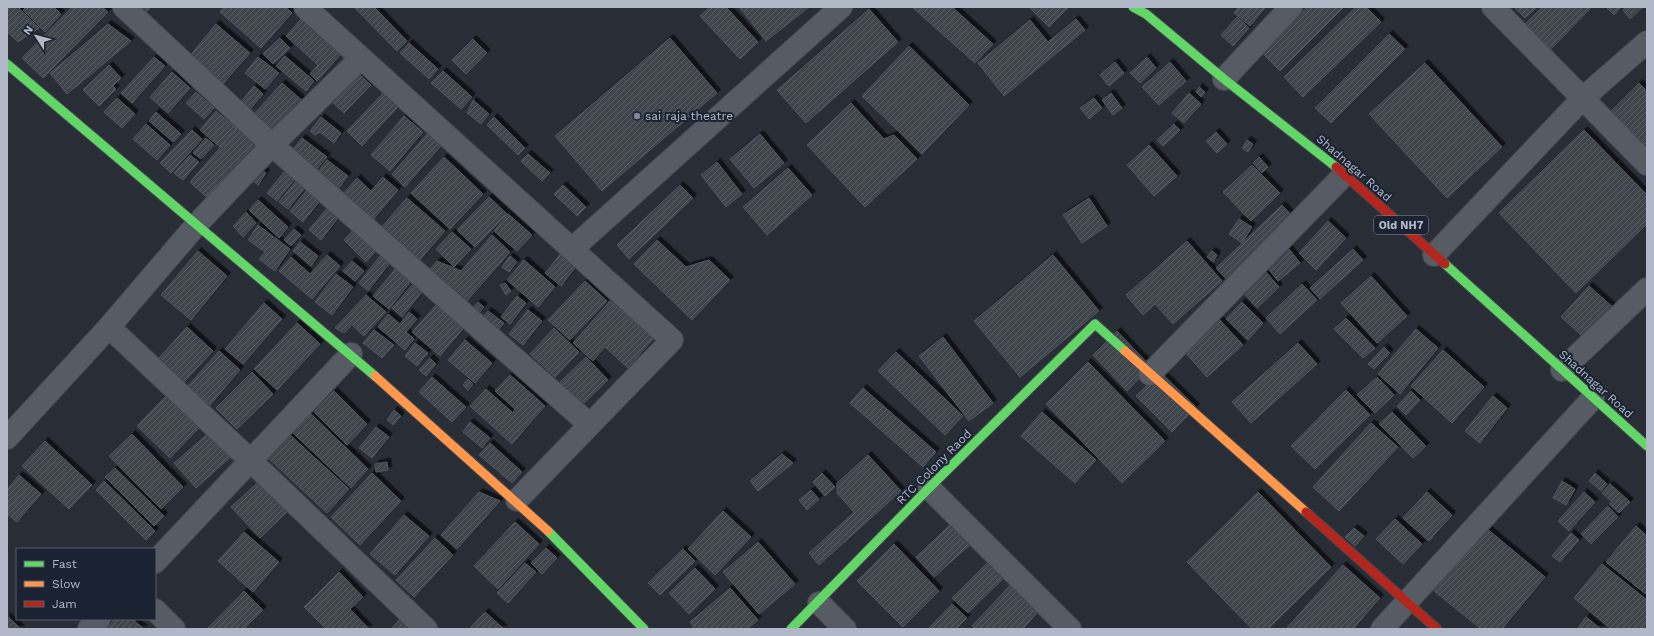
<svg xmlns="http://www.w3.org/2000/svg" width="1654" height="636" viewBox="0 0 1654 636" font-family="'Work Sans',sans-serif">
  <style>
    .building { fill: url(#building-hatch); stroke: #50555e; filter: url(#shadow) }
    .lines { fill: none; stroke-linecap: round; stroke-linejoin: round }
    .street-casing { stroke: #44484f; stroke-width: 24 }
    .fast-casing { stroke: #44484f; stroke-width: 11 }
    .slow-casing { stroke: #44484f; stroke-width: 11 }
    .jam-casing { stroke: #44484f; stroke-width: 11 }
    .street { stroke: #575b64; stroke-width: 22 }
    .fast { stroke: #63d668; stroke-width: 9 }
    .slow { stroke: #ff974d; stroke-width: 9 }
    .jam { stroke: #b3261e; stroke-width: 9 }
    .poi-dot { fill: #818795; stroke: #1b2231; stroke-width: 1.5 }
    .labels { text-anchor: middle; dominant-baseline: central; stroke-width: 4; stroke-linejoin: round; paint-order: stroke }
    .shield { fill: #1b2231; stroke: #848b9b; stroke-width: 1 }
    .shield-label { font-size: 11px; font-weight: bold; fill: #b1b8c8 }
    .poi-label { font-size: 12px; fill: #b1b8c8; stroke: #1b2231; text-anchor: start }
    .street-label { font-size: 12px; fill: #b1b8c8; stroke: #1b2231 }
  </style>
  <defs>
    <pattern id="building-hatch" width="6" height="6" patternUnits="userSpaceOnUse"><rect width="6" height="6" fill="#3f444c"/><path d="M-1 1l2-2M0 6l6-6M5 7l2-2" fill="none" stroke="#585d64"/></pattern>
    <filter id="shadow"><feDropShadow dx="3.5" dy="-3.5" stdDeviation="0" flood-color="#0009"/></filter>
  </defs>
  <rect width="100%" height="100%" fill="#282d36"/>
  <path class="building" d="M7 7H18L39 28 18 42 7 32Z
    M26 7H54L61 14 45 32 23 10Z
    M72 7H102L108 12 43 78 22 58Z
    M136 7H151L144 15Z
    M224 7H286L292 13 261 48 220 12Z
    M354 7H374L407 41 397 51Z
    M710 7H726L758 42 740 59 700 16Z
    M739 7H809L766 41Z
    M912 7H952L993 44 975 63Z
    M1029 7H1069L1049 27Z
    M1239 7H1263L1265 8 1250 26 1234 13Z
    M1307 7H1344L1280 71 1261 52Z
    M1356 7H1366L1381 22 1303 97 1284 77Z
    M1514 7H1537L1525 18Z
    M1542 7H1592L1548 52 1522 27Z
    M1606 7H1621L1614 15Z
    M1626 7H1643L1630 19 1623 10Z
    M869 9 898 42 806 123 777 90Z
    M1237 17 1249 28 1233 46 1221 35Z
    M301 19 341 54 317 81 310 74 318 65 286 36Z
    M1076 19 1085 30 1004 96 978 63 1030 20 1048 42Z
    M108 24 131 41 67 94 50 73Z
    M216 24 250 53 222 85 189 57Z
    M1389 34 1405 49 1331 123 1315 108Z
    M280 38 290 48 273 64 263 54Z
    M670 38 717 93 602 191 555 136Z
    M473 39 487 53 466 74 452 60Z
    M409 43 438 69 429 79 400 53Z
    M909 46 969 105 922 154 862 96Z
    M285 56 314 81 306 91 276 66Z
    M154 57 165 66 132 103 121 93Z
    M258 57 279 73 265 89 245 73Z
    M1147 57 1156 68 1140 83 1130 73Z
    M1115 62 1124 73 1109 86 1100 75Z
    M1170 62 1186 81 1159 105 1142 87Z
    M1425 63 1502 147 1447 198 1369 114Z
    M109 65 121 78 113 86 116 89 99 106 83 90Z
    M443 71 472 97 461 109 431 83Z
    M172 72 190 88 168 113 150 97Z
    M360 75 371 85 344 113 333 103Z
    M282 83 305 103 275 135 253 115Z
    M1639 83 1647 91V148L1611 111Z
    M254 86 263 94 248 112 239 104Z
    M1199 87 1205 92 1201 97 1196 92Z
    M196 92 214 108 204 119 186 103Z
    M384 92 399 106 362 146 347 131Z
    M1111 93 1122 108 1113 115 1102 100Z
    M1189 93 1201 104 1184 123 1172 113Z
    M117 98 135 114 122 128 104 112Z
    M1094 98 1102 108 1089 119 1080 108Z
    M473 100 489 114 481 124 467 113Z
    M851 103 884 139 894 135 917 159 865 207 807 145Z
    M216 111 236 128 220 147 200 130Z
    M156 112 181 134 173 142 149 121Z
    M404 116 423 132 390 171 371 155Z
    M321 117 341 133 334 143 320 132 315 135 310 131Z
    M494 117 525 148 518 155 487 125Z
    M146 124 170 145 157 160 133 139Z
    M1174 124 1180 130 1163 146 1157 140Z
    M238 127 256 143 207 198 190 182Z
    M192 130 202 139 171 173 160 163Z
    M1584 130 1647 195V224L1576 293 1499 213Z
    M1216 132 1227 144 1217 153 1206 141Z
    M427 134 441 146 405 187 392 174Z
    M760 134 784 163 754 188 730 159Z
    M206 138 214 145 201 159 193 153Z
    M302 138 327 157 315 171 291 152Z
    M1247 140 1253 144 1248 152 1242 148Z
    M1149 145 1177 176 1154 196 1127 165Z
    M528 154 550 173 542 181 521 161Z
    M190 155 199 162 183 180 174 173Z
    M444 157 483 194 450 229 411 193Z
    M1259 157 1268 167 1262 173 1253 163Z
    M327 160 348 176 339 188 318 172Z
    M717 162 742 194 726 207 701 175Z
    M1252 165 1280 193 1251 221 1223 192Z
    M260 168 266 173 258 185 252 180Z
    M788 168 812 195 767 235 743 207Z
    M284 172 294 180 277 201 267 193Z
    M383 177 398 190 372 221 342 195 357 178 371 191Z
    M295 182 304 189 288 209 279 202Z
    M563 185 586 207 577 216 554 194Z
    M680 185 693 198 629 259 617 245Z
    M307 190 320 201 303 222 290 211Z
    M489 197 507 214 475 247 457 230Z
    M407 198 445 231 418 262 380 229Z
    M1089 198 1107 226 1082 243 1063 215Z
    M258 200 288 227 279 238 249 210Z
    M1282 205 1296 220 1230 283 1216 268Z
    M327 208 338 218 321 240 309 230Z
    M246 212 256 223 243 237 233 226Z
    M508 214 532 235 517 251 494 231Z
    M1239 219 1252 227 1242 243 1229 234Z
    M1328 221 1346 238 1316 270 1299 253Z
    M258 225 290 249 275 271 259 259 265 252 248 240Z
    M356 227 378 249 366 262 344 240Z
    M294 229 301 235 291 246 284 240Z
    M452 232 471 249 454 267 436 249Z
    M492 235 510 252 466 302 430 269 437 261 461 271Z
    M657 240 686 267 709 260 730 280 692 320 634 264Z
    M1187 241 1222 281 1173 324 1155 304 1143 315 1126 295Z
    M300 242 318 256 311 266 293 251Z
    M1289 249 1300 263 1278 281 1266 266Z
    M1353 249 1363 260 1320 299 1310 288Z
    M198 251 227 276 191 320 161 295Z
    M1212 251 1217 255 1213 262 1207 257Z
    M562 252 578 264 561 286 545 273Z
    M327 255 340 266 312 299 279 271 291 257 310 274Z
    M1053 255 1099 311 1020 377 974 321Z
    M380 256 389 264 368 291 359 283Z
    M510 256 517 262 509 272 502 267Z
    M524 260 555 287 538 307 507 280Z
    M352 261 364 271 355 281 343 271Z
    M397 267 412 280 389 309 373 296Z
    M1264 270 1279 287 1257 308 1242 291Z
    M336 274 353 287 332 315 315 302Z
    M1371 276 1407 316 1377 343 1341 303Z
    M585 281 607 301 570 340 548 320Z
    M505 283 511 291 506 295 500 285Z
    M413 284 422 292 402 317 392 308Z
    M1302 284 1317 300 1280 334 1266 318Z
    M1589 286 1616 310 1588 341 1561 317Z
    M366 295 386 312 364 336 352 325 344 333 335 328Z
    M517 296 526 303 510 324 501 317Z
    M610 301 654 338 628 368 605 347 593 361 573 343Z
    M478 302 484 307 478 314 472 309Z
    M1242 302 1263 323 1248 340 1226 319Z
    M264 303 282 319 243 364 225 349Z
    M436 305 463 329 440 356 412 332Z
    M528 310 542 321 523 345 509 334Z
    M488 311 504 323 497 332 481 319Z
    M409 312 417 319 406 332 414 339 405 350 378 327 388 314 400 324Z
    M1217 317 1243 345 1207 377 1182 349Z
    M1346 318 1375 348 1363 358 1334 329Z
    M297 323 320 344 277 390 254 369Z
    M187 327 213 351 182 384 157 360Z
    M554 328 579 352 555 377 530 354Z
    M1416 329 1438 348 1400 394 1378 374Z
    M374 330 394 345 382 358 363 343Z
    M1117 331 1151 367 1127 391 1093 355Z
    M943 337 993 403 969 421 919 356Z
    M465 340 492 363 475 383 448 360Z
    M415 343 428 353 417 366 405 356Z
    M1298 343 1317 364 1251 423 1232 402Z
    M1384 347 1390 353 1374 369 1368 364Z
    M1443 350 1484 387 1452 423 1411 386Z
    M219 351 240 370 210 405 188 386Z
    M896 352 963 416 945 435 878 371Z
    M586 357 608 380 582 405 560 382Z
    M430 358 436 364 426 376 419 370Z
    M1088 362 1165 441 1122 483 1046 404Z
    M252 372 273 394 237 429 216 408Z
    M1160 372 1196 407 1172 432 1136 396Z
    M510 375 545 406 512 444 470 406 486 389 513 413 515 409 495 391Z
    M432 377 466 407 452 422 419 392Z
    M1377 377 1394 395 1375 413 1357 395Z
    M468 379 473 384 468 390 463 385Z
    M863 388 936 452 923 467 850 403Z
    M1346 390 1370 415 1315 469 1291 446Z
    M334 391 367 424 347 445 314 412Z
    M1411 391 1420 400 1406 415 1397 406Z
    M167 395 200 427 170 458 137 426Z
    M1493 396 1507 408 1480 443 1465 431Z
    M394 410 401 416 393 425 387 420Z
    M1042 412 1096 460 1075 483 1021 436Z
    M1392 412 1426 446 1413 458 1379 424Z
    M311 414 368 469 351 488 293 433Z
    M470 422 490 438 482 448 463 432Z
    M1371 423 1398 447 1339 511 1313 487Z
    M376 427 389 437 372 458 359 448Z
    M213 429 235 453 196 488 174 463Z
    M132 434 183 487 161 509 109 456Z
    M290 435 349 489 327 513 268 458Z
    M45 441 92 485 69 509 22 466Z
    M490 443 522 472 512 483 479 455Z
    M782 454 793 463 758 491 750 481Z
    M868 455 901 491 819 565 809 553 854 512 837 493V483Z
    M387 462 388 470 376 472 375 464Z
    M115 468 164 516 154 526 105 477Z
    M372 473 401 501 360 545 331 517Z
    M822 473 835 487 825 496 813 482Z
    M1595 473 1607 484 1601 491 1589 481Z
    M19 475 41 494 17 522 7 514V490Z
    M104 481 155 531 146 540 96 490Z
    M259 481 288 511 260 538 231 507Z
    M1562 481 1575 489 1566 505 1553 498Z
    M1610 484 1630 502 1619 513 1609 504 1612 502 1602 493Z
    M811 490 819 499 807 510 799 500Z
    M479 492 500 501 457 549 441 535Z
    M1258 492 1331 567 1268 629H1252L1187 562Z
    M1427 492 1452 515 1429 541 1403 518Z
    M1584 492 1595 502 1569 531 1558 521Z
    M1608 506 1618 517 1591 544 1581 534Z
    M723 511 751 537 715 575 688 549Z
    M404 515 429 536 395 575 370 554Z
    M1395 519 1422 544 1403 564 1376 539Z
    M515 522 539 544 498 589 474 566Z
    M952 523 971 544 934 577 916 557Z
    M1636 526 1647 536V595L1606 562Z
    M1354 528 1364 536 1355 546 1345 537Z
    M1486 528 1545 577 1502 629H1481L1434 591Z
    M244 532 279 562 253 592 218 561Z
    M1571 533 1579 540 1560 562 1552 556Z
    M435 538 453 555 414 597 396 580Z
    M758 542 795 584 759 614 723 572Z
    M894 544 939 591 903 627 857 581Z
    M546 548 557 558 542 574 531 563Z
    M683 549 695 561 660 595 648 583Z
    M992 558 1008 574 968 613 952 598Z
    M525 563 536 572 508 603 497 593Z
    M1602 564 1647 600V629H1611L1574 598Z
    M1343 565 1380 598 1353 629H1286Z
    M695 568 715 589 689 614 669 593Z
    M339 572 363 597 350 609 369 629H326L304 607Z
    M1016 579 1044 605 1023 629H975L972 626Z
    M730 588 758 620 747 629H695L690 622Z
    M244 591 263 610 244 629H207Z
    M952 604 967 618 956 629H928Z
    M485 612 504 629H469Z
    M7 616 21 629H7Z
    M1586 617 1601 629H1577Z
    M401 618 410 626 407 629H391Z
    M115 619H132L144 629H107Z"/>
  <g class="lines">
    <g class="street-casing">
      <path id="street" d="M124 7 272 145 589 424
        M305 7 672 340 517 500
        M1493 7 1647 164
        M1224 79 1291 7
        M572 249 841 7
        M1434 255 1583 98 1647 42
        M109 327 251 461 426 629
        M1562 370 1647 289
        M1150 374 1345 174
        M7 438 109 327 198 223 272 145 360 59
        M929 488 1070 629
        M155 562 351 354
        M819 603 845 629
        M155 610 174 629
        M89 629 99 619
        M1382 629 1593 398"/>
    </g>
    <g class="fast-casing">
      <path id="fast" d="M1133 7 1146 14 1224 79 1336 167
        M7 64 375 376
        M1445 264 1647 446
        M548 531 644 629
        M791 629 929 488 1095 324 1125 351"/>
    </g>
    <g class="slow-casing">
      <path id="slow" d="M1125 351 1306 512
        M375 376 548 531"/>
    </g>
    <g class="jam-casing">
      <path id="jam" d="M1336 167 1445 264
        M1306 512 1437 629"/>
    </g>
    <use href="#street" class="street"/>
    <use href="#fast" class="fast"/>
    <use href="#slow" class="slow"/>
    <use href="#jam" class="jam"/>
  </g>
  <circle class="poi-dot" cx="637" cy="116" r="4"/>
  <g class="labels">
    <rect class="shield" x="1374" y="216" width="54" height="18" rx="3"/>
    <g class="shield-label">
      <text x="1401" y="225">Old NH7</text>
    </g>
    <g class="poi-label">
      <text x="645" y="116">sai raja theatre</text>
    </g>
    <g class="street-label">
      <text transform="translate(1354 168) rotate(41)">Shadnagar Road</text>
      <text transform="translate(1596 384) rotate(42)">Shadnagar Road</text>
      <text transform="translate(934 467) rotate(-45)">RTC Colony Raod</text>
    </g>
  </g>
  <rect width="1654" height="636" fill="none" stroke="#b1b8c8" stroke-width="16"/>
  <rect x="16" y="548" width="140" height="72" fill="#1b2231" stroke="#575e6d"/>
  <rect x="24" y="561" width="20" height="6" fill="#63d668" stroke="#575e6d"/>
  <text x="52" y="568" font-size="12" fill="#b1b8c8">Fast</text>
  <rect x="24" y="581" width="20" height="6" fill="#ff974d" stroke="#575e6d"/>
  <text x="52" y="588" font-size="12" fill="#b1b8c8">Slow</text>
  <rect x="24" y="601" width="20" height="6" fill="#b3261e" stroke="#575e6d"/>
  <text x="52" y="608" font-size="12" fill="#b1b8c8">Jam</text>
  <g transform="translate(36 36) rotate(306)" stroke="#1b2231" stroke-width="3" paint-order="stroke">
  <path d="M0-3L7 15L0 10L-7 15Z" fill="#b1b8c8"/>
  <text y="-6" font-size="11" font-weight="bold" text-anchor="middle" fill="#b1b8c8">N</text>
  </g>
</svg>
